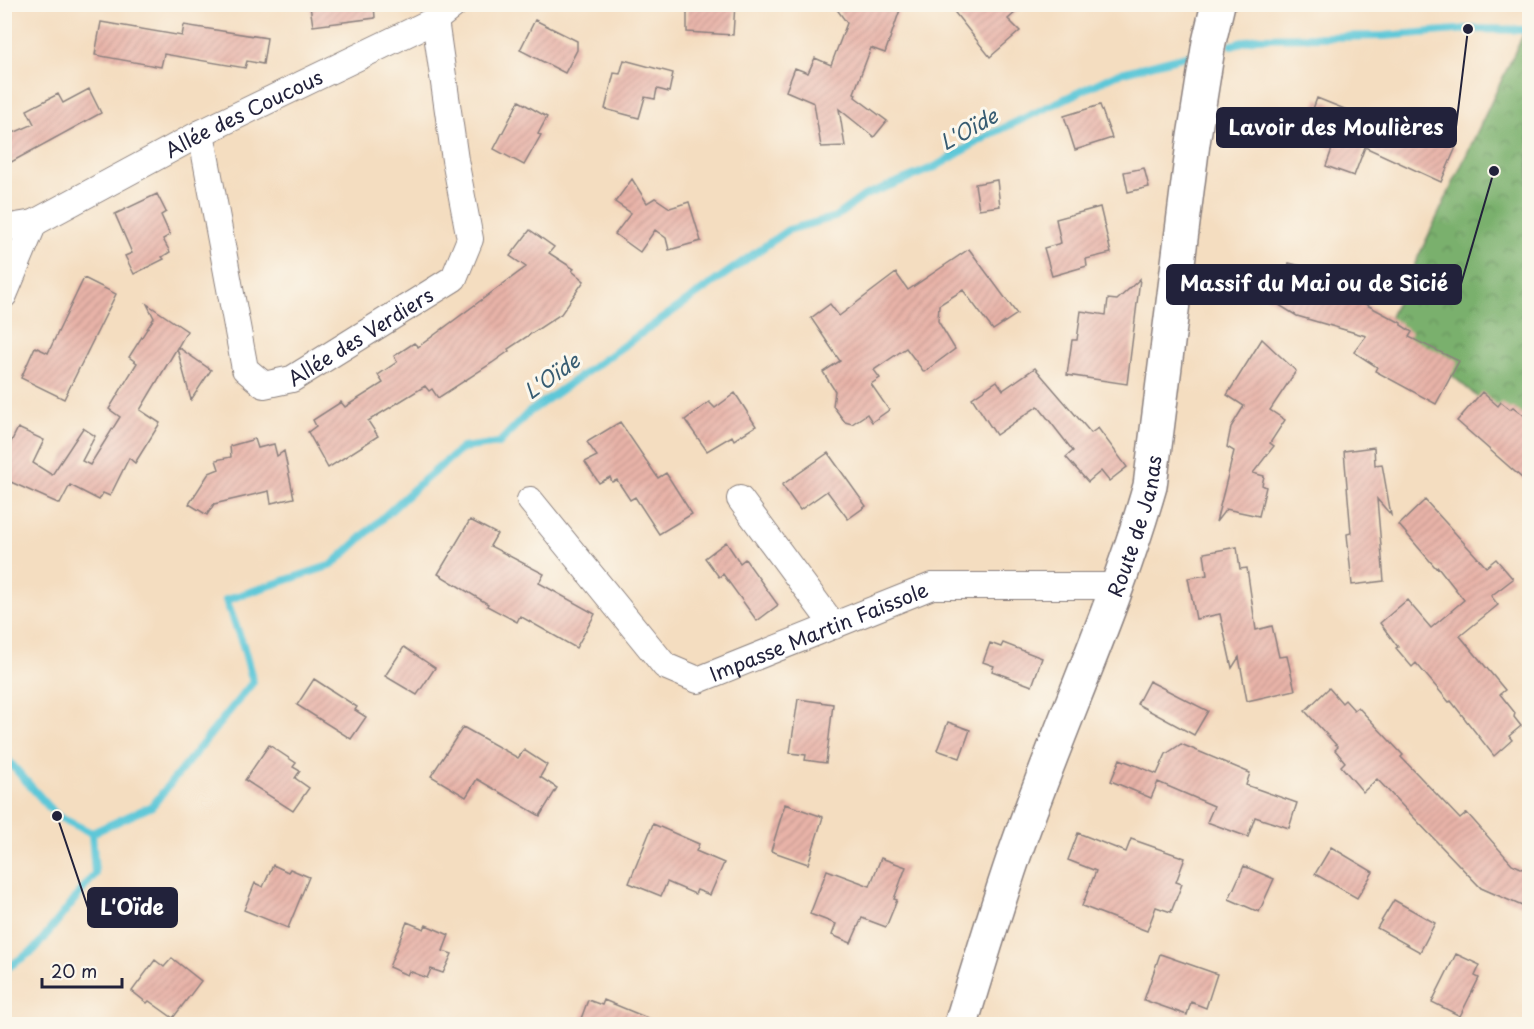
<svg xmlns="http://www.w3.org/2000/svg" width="1534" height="1029" viewBox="0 0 1534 1029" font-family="'Playpen Sans',sans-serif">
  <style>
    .forest { fill: url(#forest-crowns); stroke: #4e6954; stroke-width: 1.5 }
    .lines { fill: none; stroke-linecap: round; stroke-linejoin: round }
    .stream { stroke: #5dc7d8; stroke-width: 8 }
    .building { fill: url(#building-hatch) }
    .street-casing { stroke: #8b807e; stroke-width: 28 }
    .secondary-casing { stroke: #8b807e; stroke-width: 36 }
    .street { stroke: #fff; stroke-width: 26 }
    .secondary { stroke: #fff; stroke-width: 33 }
    .labels { text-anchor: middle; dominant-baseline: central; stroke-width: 6; stroke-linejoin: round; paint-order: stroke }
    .street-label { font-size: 20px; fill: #22223b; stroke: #fbf7ec }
    .water-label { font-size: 21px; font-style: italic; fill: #375c72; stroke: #fbf7ec }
    .leader { fill: none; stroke: #22223b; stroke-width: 2 }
    .callout-dot { fill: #22223b; stroke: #fbf7ec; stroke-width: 2 }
    .callout { fill: #22223b; stroke: #22223b; stroke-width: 2 }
    .callout-label { font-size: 21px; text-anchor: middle; font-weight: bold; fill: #fff }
  </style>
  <defs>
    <pattern id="forest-crowns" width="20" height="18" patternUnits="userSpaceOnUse" patternTransform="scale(1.5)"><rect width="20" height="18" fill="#7ab06d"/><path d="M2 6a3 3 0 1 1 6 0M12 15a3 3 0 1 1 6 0" fill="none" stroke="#648f5b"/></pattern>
    <pattern id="building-hatch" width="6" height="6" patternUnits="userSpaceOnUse" patternTransform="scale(1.5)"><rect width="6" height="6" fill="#e8b3a8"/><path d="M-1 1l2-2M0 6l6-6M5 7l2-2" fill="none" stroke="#c79a92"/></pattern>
  </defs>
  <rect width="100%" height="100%" fill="#fbf7ec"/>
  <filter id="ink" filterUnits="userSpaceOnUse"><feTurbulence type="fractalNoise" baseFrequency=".0167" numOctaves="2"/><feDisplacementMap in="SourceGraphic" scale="12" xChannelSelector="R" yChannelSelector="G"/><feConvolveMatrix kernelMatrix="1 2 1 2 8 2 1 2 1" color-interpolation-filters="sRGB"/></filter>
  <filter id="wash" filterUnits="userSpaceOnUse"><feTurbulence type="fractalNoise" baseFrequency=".008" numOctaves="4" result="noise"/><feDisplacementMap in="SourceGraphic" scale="24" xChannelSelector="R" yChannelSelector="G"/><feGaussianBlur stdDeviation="1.35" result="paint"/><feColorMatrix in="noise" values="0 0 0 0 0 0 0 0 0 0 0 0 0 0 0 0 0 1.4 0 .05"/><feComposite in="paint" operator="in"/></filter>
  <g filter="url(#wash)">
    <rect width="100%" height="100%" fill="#f4ddc0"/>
    <path class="forest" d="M1529 22V441L1388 321Z"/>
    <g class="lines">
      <path class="stream" d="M1232 45 1257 38 1384 36 1468 29 1530 30
        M4 756 57 816 92 833
        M4 970 34 950 95 874 92 833 152 806 253 682 243 645 226 600 332 565 415 488 462 448 499 443 528 413 788 230 835 217 864 196 935 167 989 135 1117 74 1189 55"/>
    </g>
    <g id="blocks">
      <path class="building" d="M321 4H374L375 18 313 26 310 6Z
        M687 4H735L733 35 687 32Z
        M833 4H902L885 53 871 48 854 93 856 94 855 97 887 121 874 137 839 109 845 146 821 147 814 103 786 91 795 68 808 73 815 58 831 65 847 23Z
        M948 4H1025L1008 19 1020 31 990 57Z
        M535 20 577 41V50L565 73 520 50Z
        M101 22 182 36 184 25 267 38 263 64 247 61 245 68 164 54 161 67 95 55Z
        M624 60 673 73 669 92 657 89 655 99 645 97 639 118 605 109 614 73 620 74Z
        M89 89 101 113 4 166V137L34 124 27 110 58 94 63 103Z
        M1317 98 1392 128 1395 120 1456 147 1441 182 1365 147 1354 176 1326 166 1332 149 1311 142 1314 134 1305 131Z
        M519 101 547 117 538 134 541 135 524 165 494 149Z
        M1100 105 1112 138 1075 150 1064 116Z
        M1144 168 1149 187 1128 192 1124 172Z
        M632 179 647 203 655 198 670 208 689 202 701 241 669 250 666 238 655 230 640 252 615 234 631 213 615 202Z
        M997 180 1000 206 979 209 975 184Z
        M157 194 166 212 161 215 170 235 163 239 170 252 162 257 164 259 134 274 125 256 132 253 115 214Z
        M1100 207 1111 253 1086 259 1087 266 1052 276 1044 248 1061 243 1056 219Z
        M530 230 554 247 549 253 574 269 572 271 584 281 561 314 508 349 509 351 492 363 438 398 432 389 429 391 425 386 368 421 378 436 328 468 308 432 316 426 313 420 341 402 345 407 383 383 378 375 397 362 394 356 414 343 418 347 526 267 510 256Z
        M969 249 1017 314 993 330 963 290 939 305 938 321 955 349 924 372 906 348 874 370 880 378 871 384 889 410 872 422 867 414 852 424 845 422 833 406 835 391 823 372 840 361 811 318 830 304 839 316 896 273 908 290Z
        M1289 263 1305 267 1312 276 1352 289 1350 296 1401 323V325L1412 332 1409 337 1459 361 1436 404 1375 371 1377 367 1354 352 1366 336 1297 316 1263 295 1271 266 1287 271Z
        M84 278 116 294 64 399 21 378 35 347 48 353Z
        M1140 279 1127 384 1067 375 1072 340H1077L1081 311 1106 315 1108 299 1117 300Z
        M147 304 187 331 178 347 211 370 191 400 177 348 140 410 160 423 135 463 129 458 110 496 103 493 99 500 70 485 60 504 4 479V442L10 444 18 428 44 440 33 463 52 475 83 428 95 436 82 461 90 465 120 417 109 409 137 363 129 357 154 318Z
        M1262 339 1296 371 1270 410 1285 420 1270 443 1274 446 1253 473 1264 476 1262 485 1266 487 1259 516 1226 509 1216 522 1234 451 1227 447 1231 427 1244 406 1227 395Z
        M1035 368 1091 433 1098 428 1127 467 1109 481 1101 471 1088 482 1066 457 1073 451 1038 406 996 435 972 398 997 381 1003 390Z
        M1482 392 1498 406 1501 402 1510 409 1513 407 1530 420V485L1457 421Z
        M735 393 756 426 734 440 732 436 707 451 685 420 709 402 715 408Z
        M620 422 658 478 666 473 692 514 659 534 635 497 630 500 617 480 612 482 610 477 599 483 585 462 597 456 587 442Z
        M255 439 258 448 274 444 277 456 284 451 294 498 271 503 269 491 214 504 207 515 189 504 209 473 219 469 216 460 231 457 230 446Z
        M1374 447 1375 465 1382 464 1391 515 1377 499 1384 581 1352 585 1347 534 1351 533 1344 451Z
        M828 453 866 506 848 519 827 491 800 510 782 485Z
        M1425 500 1486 567 1496 559 1513 579 1491 596 1498 605 1460 636 1505 690 1500 694 1515 713 1514 717 1521 726 1509 736 1512 740 1494 756 1451 701 1449 702 1416 663 1412 667 1396 648 1398 647 1380 623 1407 600 1431 628 1464 600 1438 567 1436 568 1399 525Z
        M470 520 497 534 490 546 544 574 539 583 595 614 576 648 520 616 517 622 487 606 488 604 438 574Z
        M726 542 740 563 745 559 778 605 757 621 723 574 719 577 705 558Z
        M1237 547 1240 569 1247 568 1256 630 1272 626 1279 657 1287 656 1295 690 1247 701 1239 657 1232 668 1220 614 1196 619 1188 578 1207 575 1204 553Z
        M990 643 1001 647 1003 643 1042 658 1032 686 992 671 994 666 983 662Z
        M404 647 435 668 417 695 385 676Z
        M314 679 357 707 355 710 366 717 351 739 297 705Z
        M1149 681 1208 711 1194 735 1137 704Z
        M1329 688 1342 703 1345 700 1354 710 1358 707 1403 755 1401 757 1460 819 1467 813 1512 864 1530 872V903L1524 901 1522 906 1481 888 1377 779 1363 792 1341 766 1345 762 1335 750 1338 747 1305 711Z
        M798 699 833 704 826 763 805 760 806 755 790 753Z
        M948 722 970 730 960 758 937 750Z
        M463 727 518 758 524 750 547 765 540 777 557 788 540 816 477 779 466 797 431 776Z
        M1181 744 1250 773 1246 785 1297 803 1289 828 1255 817 1248 837 1207 822 1214 806 1158 782 1151 798 1111 781 1120 759 1157 774 1166 754Z
        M269 745 296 763 293 767 300 771 295 778 309 788 293 811 245 780Z
        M785 804 823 817 808 864 771 851Z
        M653 824 699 844 696 851 724 863 710 895 697 890 695 894 667 882 661 896 629 883Z
        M1078 833 1126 852 1131 839 1185 858 1176 882 1182 884 1171 912 1156 907 1147 931 1082 906 1096 871 1068 860Z
        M1331 847 1373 872 1357 898 1315 874Z
        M881 858 906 867 894 899 897 900 886 927 862 918 851 943 832 935 836 924 810 914 827 870 870 886Z
        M273 865 288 872 290 869 309 877 288 928 244 910 255 883 263 887Z
        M1244 866 1274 879 1259 912 1229 899Z
        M1394 900 1435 923 1420 952 1377 928Z
        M407 922 424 929 426 925 449 935 443 951 452 954 443 973 431 969 427 978 409 971 407 975 389 967Z
        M1160 954 1217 974 1206 1008 1191 1002 1187 1015 1144 1000Z
        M1456 954 1480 965 1475 976 1479 978 1460 1016 1432 1002Z
        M172 958 201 981 173 1018 149 1001 147 1003 132 991 155 960 164 967Z
        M588 1000 602 1005 604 1000 662 1024H579Z"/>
    </g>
  </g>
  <g filter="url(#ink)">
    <use href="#blocks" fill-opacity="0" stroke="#8b807e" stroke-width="1.5"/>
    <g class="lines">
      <g class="street-casing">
        <g id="street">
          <path id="s1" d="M201 133 245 369 264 385 292 379 454 278 470 239 455 160 435 20"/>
          <path id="s2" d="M4 228 34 223 201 133 435 20 455 4"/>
          <path d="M4 295 34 223"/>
          <path d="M740 499 834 626"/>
          <path id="s3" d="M530 500 665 666 698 680 932 586H1118"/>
        </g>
      </g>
      <g class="secondary-casing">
        <g id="secondary">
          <path id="s4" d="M961 1024C978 968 995 912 1014 856 1057 731 1114 612 1150 486L1193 143 1209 42 1218 4"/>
        </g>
      </g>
      <use href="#street" class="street"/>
      <use href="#secondary" class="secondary"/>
    </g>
  </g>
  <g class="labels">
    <g class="street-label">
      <text stroke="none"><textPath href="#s2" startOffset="267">Allée des Coucous</textPath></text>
      <text stroke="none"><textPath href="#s1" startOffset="374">Allée des Verdiers</textPath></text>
      <text stroke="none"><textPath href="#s4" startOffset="528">Route de Janas</textPath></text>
      <text stroke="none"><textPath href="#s3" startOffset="380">Impasse Martin Faissole</textPath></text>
    </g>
    <g class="water-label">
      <text transform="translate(968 128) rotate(-29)">L'Oïde</text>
      <text transform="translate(551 375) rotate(-35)">L'Oïde</text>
    </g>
  </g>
  <path class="leader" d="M1468 29L1456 127M1494 171L1461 284M57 816L88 908"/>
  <g class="callout-dot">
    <circle cx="1468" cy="29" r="6"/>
    <circle cx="1494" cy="171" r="6"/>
    <circle cx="57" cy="816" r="6"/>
  </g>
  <g class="callout">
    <rect x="1217" y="108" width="239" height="39" rx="6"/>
    <rect x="1167" y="265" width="294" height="39" rx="6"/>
    <rect x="88" y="888" width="89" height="39" rx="6"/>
  </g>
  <g class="callout-label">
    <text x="1336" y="135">Lavoir des Moulières</text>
    <text x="1314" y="291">Massif du Mai ou de Sicié</text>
    <text x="132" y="915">L'Oïde</text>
  </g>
  <rect width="1534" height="1029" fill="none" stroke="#fbf7ec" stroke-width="24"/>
  <path d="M42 978v9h80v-9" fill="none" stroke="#22223b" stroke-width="3"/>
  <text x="51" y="978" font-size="18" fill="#22223b" stroke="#fbf7ec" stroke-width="4.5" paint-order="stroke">20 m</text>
</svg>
